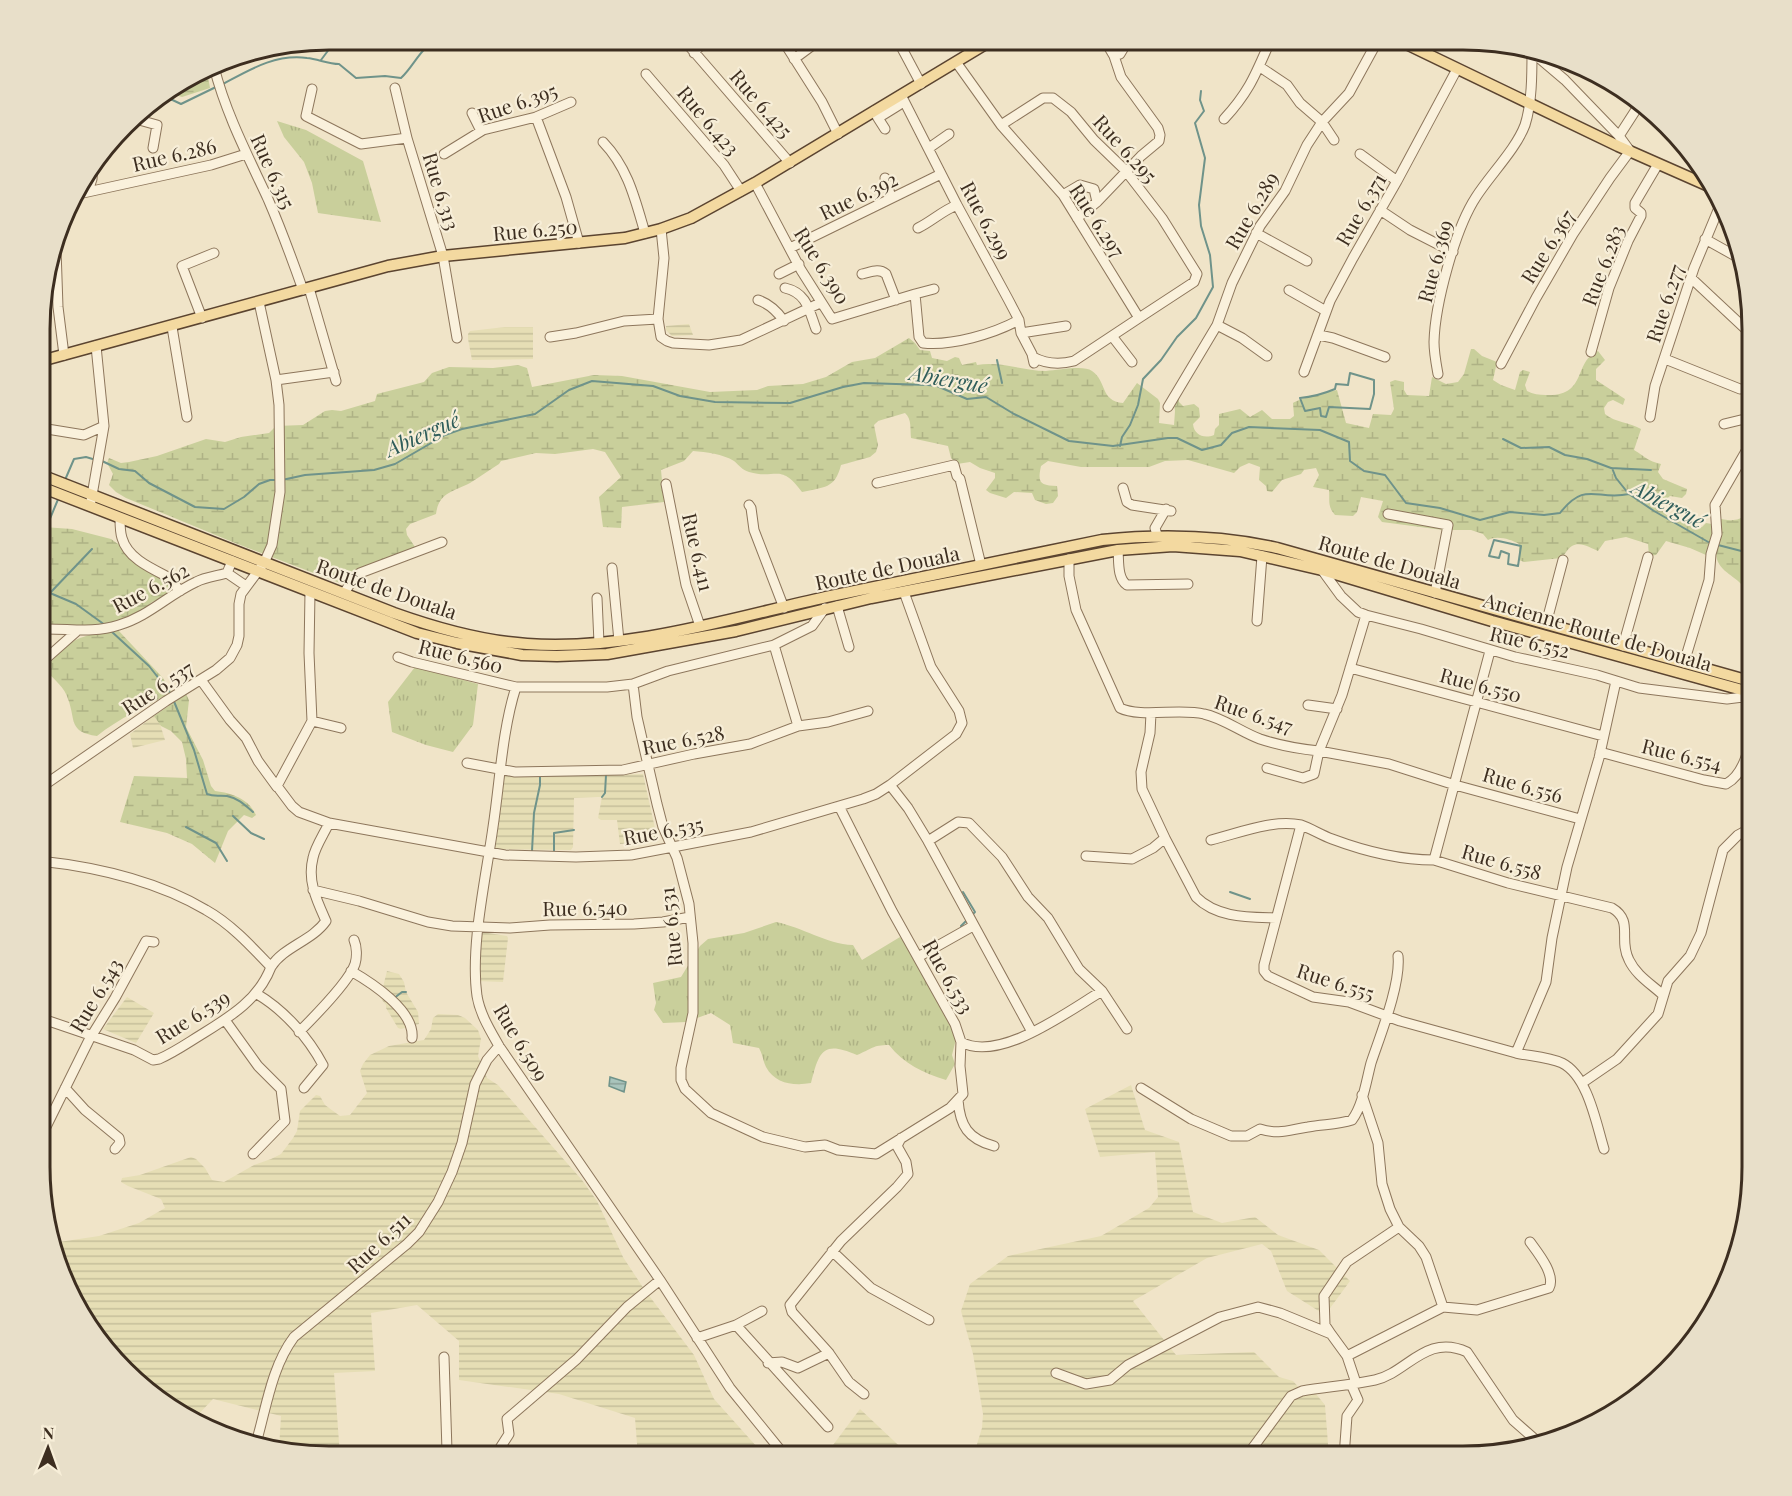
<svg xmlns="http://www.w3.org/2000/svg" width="1792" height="1496" viewBox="0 0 1792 1496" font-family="'Playfair Display',serif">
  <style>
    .farmland { fill: url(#farmland-rules) }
    .grass { fill: url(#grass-tufts) }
    .wetland { fill: url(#wetland-marsh) }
    .water { fill: url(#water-rules); stroke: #6f938a; stroke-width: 1.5 }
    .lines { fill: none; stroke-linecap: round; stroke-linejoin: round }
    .stream { stroke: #6f938a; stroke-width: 2 }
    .minor-casing { stroke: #8d765c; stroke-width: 11 }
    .major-casing { stroke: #5b4430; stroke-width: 13 }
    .minor { stroke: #faf1dc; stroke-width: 9 }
    .major { stroke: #f3d9a0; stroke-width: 10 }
    .labels { text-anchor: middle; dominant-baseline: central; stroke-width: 4.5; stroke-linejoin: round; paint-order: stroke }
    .street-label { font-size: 20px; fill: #3d2e20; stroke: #f7eed8 }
    .water-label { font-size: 21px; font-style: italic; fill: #2f5d5a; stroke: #f7eed8 }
    .rim { fill: none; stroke: #3d2e20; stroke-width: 3 }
  </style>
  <defs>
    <pattern id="farmland-rules" width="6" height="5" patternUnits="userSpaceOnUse" patternTransform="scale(1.5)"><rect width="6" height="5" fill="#e6deb5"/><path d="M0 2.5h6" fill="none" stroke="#c6bf9b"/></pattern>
    <pattern id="grass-tufts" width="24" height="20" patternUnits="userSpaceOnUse" patternTransform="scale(1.5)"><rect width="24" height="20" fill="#c9cf9b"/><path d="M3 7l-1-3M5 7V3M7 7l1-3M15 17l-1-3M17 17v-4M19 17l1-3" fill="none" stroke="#aeb285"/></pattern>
    <pattern id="wetland-marsh" width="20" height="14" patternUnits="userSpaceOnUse" patternTransform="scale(1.5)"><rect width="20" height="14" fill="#c9cf9b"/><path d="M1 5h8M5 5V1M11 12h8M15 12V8" fill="none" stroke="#aeb285"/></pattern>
    <pattern id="water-rules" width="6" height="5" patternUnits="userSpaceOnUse" patternTransform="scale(1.5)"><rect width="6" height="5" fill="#a9c4bc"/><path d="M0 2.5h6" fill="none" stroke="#8ba098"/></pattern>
  </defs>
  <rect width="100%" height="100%" fill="#f0e4c8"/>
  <path class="farmland" d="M689 324 693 335 672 336 666 330V326Z
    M505 327H533V359L472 360 468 339V334L470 331Z
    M154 716 160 724 165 740 133 748 130 734Z
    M505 774 571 776 643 774 658 842 620 844 617 820H601L598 818 602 797H598L574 798 573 847 571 850 494 849Z
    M482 932 507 936 508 938 503 982 476 981 480 971Z
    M387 971 399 974 404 982 406 992 418 1012 419 1024 401 1029 398 1028 386 1008V1005L382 1000 381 995Z
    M127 997 154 1013 136 1043 103 1029Z
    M438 1014 458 1015 465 1018 478 1030 481 1039 478 1056 487 1078 498 1085 582 1180 597 1201 623 1257 644 1289 694 1355 714 1399 766 1457H638L635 1418 559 1394 459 1380V1341L417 1305 371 1313 375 1371 334 1373 340 1456H310L279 1449 281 1416 213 1399 194 1419 124 1372 69 1295 53 1237 59 1242 99 1236 139 1223 165 1208 161 1199 128 1186 121 1182 122 1178 140 1175 191 1157 196 1159 205 1168 212 1180 224 1182 254 1165 271 1159 281 1154 293 1138 297 1131 300 1111 316 1095 320 1096 325 1105 340 1116 350 1115 367 1093 360 1071 363 1064 370 1055 389 1046 424 1040 431 1029 433 1018Z
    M1131 1085 1145 1130 1179 1142 1193 1212 1222 1223 1255 1217 1278 1235 1319 1250 1350 1281 1325 1315 1287 1291 1271 1251 1262 1244 1207 1258 1133 1301 1176 1355 1254 1352 1279 1377 1293 1381 1302 1391 1316 1394 1325 1405 1329 1457H973L982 1428 983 1414 973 1354 961 1311 970 1284 1008 1256 1101 1236 1149 1208 1158 1197 1155 1152 1100 1157 1085 1109Z
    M860 1409 911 1457H837L830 1449Z"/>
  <path class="grass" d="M277 121 306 130 363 161 381 222 318 213 312 183 304 162 284 137Z
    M415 667 478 684 473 725 453 752 426 745 392 732 388 702Z
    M776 922C802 927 826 944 853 945L862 960 900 937 907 945 957 1035 952 1055 955 1064 946 1080C923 1073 904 1064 889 1045 872 1045 872 1049 857 1055 823 1040 819 1051 811 1083 794 1086 775 1084 766 1067 763 1061 763 1055 759 1048L733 1043 730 1025 711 1013 686 1022 663 1023 654 1010 656 1003 653 983 681 977 700 946 708 939 744 933Z"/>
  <path class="wetland" d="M207 71 210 88 182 97 168 93Z
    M909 338 915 343 920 350 930 351 932 358 947 361 955 357 959 358 962 365 976 362 977 365C1001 361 1023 371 1046 371 1059 370 1084 365 1092 371 1107 381 1100 401 1123 403L1137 383 1158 399 1160 403 1159 423 1174 425 1175 411 1173 397 1179 395V402L1183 406 1194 404 1199 408 1200 417 1193 424C1194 435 1204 439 1214 435L1215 429 1219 425V414L1240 409 1250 417 1262 410 1272 419H1290L1294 416 1293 403C1298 399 1328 392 1337 390L1346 423 1369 428 1373 414 1391 415 1394 409 1390 382 1395 380 1404 382V390L1407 395 1429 396 1432 377 1446 384 1458 382 1464 374 1471 349H1474L1482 356 1497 362 1493 380 1501 385 1515 390 1520 372 1523 370 1530 372 1525 385 1527 391C1533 394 1539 395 1546 395 1588 397 1573 361 1598 351L1605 360 1596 369V380L1625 399 1623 405 1613 400 1608 402 1604 408 1605 414C1616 423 1629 422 1641 429L1634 450C1646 457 1647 461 1661 464L1658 472 1663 479 1687 489 1686 494 1682 498 1670 496C1665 500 1661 505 1663 512L1669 517 1702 527 1706 523 1712 524V536L1706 555 1690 548 1666 541 1656 555 1649 556 1648 544 1626 537 1605 541 1598 551C1591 548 1580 541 1572 546 1567 549 1565 555 1561 558L1524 562 1519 560V544C1511 539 1496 535 1488 540L1483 534 1471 530H1443L1382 522 1378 517 1383 501 1361 497 1357 512 1353 516 1335 515C1327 506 1330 501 1329 490L1313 487 1319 475 1316 468 1304 470 1301 474 1282 480 1272 492 1267 491 1266 486 1259 480 1260 467 1249 463 1240 467 1234 473 1188 460 1165 461 1149 467H1081L1048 461 1041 466C1037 484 1041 485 1057 486L1058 496 1053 503 1046 504 1035 500 1032 493 1014 492 1006 498 990 493 986 490 995 478V473L980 468 970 462 957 464 951 458 948 446 911 438C910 429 912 419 905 413L878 421 874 425 878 445 876 452 870 457 841 465C835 489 824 487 802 492 780 462 776 480 749 472 742 470 739 465 734 461 723 454 706 452 693 451L684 461 661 470 664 502 622 507 621 528 603 527 599 497 621 477 605 452 593 449 555 454 536 453 501 461 499 464C489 470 480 477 470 483 453 492 439 492 436 514L410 524 406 529 407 535 415 547 378 562 340 583 235 543 126 498 116 492 109 485 113 474 107 463 109 458 121 463 129 462 157 456 206 439 225 442 241 437 269 433 276 426 303 425 325 411 332 410 341 411 375 401 377 394 424 382 432 373 449 367 493 368 518 365 527 368 532 387 594 375 622 376 710 392 757 390 768 386 803 384 826 377 852 362 875 358Z
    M1746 514 1753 516V596L1746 593C1742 578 1725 576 1718 562 1714 553 1717 529 1716 518 1727 520 1738 523 1746 514Z
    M41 525 43 527 72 529 111 539 138 558 151 574 171 580 168 595 152 602 141 612 107 624H100L75 629 41 623Z
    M118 630 163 678 171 692C146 707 119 718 97 736 68 732 76 720 68 699 65 688 55 680 47 672 47 665 51 662 56 656 71 636 95 633 118 630Z
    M186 694 189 700 186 727 203 760 211 786 215 791C232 793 249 799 256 815L252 818 244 815 228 831 215 863 192 844 167 833 120 822 134 776 187 778 186 759 182 742 171 731 161 726 154 716Z"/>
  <path class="water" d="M610 1077 626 1082 624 1092 609 1086Z"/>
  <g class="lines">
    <path class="stream" d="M321 60 333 44 344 39
      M223 84C251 69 275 54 307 58 318 59 328 64 339 64L356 78 385 76 401 78C416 64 421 44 442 39
      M164 96 181 104 218 86
      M997 360 1002 383
      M1350 373 1374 380V394L1370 409 1329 407 1326 417 1321 416 1320 408 1305 411 1300 398C1312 397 1323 394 1335 389L1336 384 1348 385Z
      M1503 439 1521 448 1549 447 1565 455 1587 459 1611 468 1651 470
      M1120 446 1122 437 1130 425 1138 405 1143 379 1161 360 1177 337 1196 318 1213 287 1210 255 1201 226 1199 205 1205 158 1195 123 1204 111 1200 100 1201 91
      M102 461 119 469 135 471 149 483 195 507 224 509 244 497 259 484 270 480H276
      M1612 468 1616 478 1628 493
      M65 480 74 459 86 457 96 460
      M282 480 305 475 374 470 395 464 445 435 462 429 535 414 569 390 592 381 653 386 680 396 715 402 790 403 843 387 864 383 928 385 937 386 967 399 986 397 1014 414 1069 441 1113 446 1168 438H1177L1202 450 1221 445 1232 433 1249 427 1320 430 1349 442 1350 461 1364 471 1385 475 1406 503 1440 508 1480 520 1510 512 1544 515 1560 513C1586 480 1596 501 1629 494L1654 511 1710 543
      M41 532 49 521 59 497
      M1494 540 1521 546 1518 566 1508 564 1509 554 1501 551 1499 558 1489 556Z
      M1718 545 1753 554
      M50 593 76 604 105 625
      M41 598 50 593 92 549
      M111 631 149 666 171 694
      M173 699 194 750 207 794C214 797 219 795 227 796 238 798 245 805 253 812
      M602 797 605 793 606 775
      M233 816 251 833 264 839
      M186 827 216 843 227 861
      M532 851 534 813 540 785V776
      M554 851V833L574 830
      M963 892 975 912 972 915
      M1230 892 1250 899
      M961 926 968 919
      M393 999 402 992H406"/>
    <g class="minor-casing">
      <path id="minor" d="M683 39 790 163
        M782 39 822 102 838 134
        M897 39 921 84
        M1532 52 1565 80 1619 136
        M694 53 706 39
        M1114 56 1120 54 1129 39
        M794 59 821 39
        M956 62 1001 125 1063 195 1139 318 1074 361C1059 365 1046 364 1033 357
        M214 67C226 114 248 156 268 199 281 229 292 259 303 290
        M1260 67 1287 85 1300 103 1322 122 1334 140
        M646 74 724 165 741 191
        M395 88 407 138
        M312 89 306 116 361 144 407 138 443 256 457 338
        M901 95 957 205 1008 299 1019 320 1021 333 1032 354 1034 363
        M874 111 878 118 899 105
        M472 113 480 129 483 130
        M536 117 566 197 579 243
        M132 118 157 125 153 148
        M878 118 885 129
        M1224 119C1250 91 1256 73 1271 39
        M1001 125 1043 98H1053L1071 112 1094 140 1125 170 1162 218 1197 274 1194 282 1139 318
        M603 142C628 168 635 199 645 233
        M929 148 949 134
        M444 154 483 130 536 117 571 102
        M1360 154 1397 181
        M885 178 891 197
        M755 183 801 270 832 319 915 294 919 337 923 343C952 346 993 334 1019 320
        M88 191 92 179 93 166
        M74 195 211 165 246 154
        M1063 195 1080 185 1094 189 1097 202
        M1380 210 1410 230 1453 252
        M1077 218 1097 202 1141 156 1159 141 1160 135 1158 128 1121 77 1114 56 1104 39
        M918 228C932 221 942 211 957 205
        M661 229 664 258 658 319 661 337 667 341 673 343 709 345 741 340 820 303
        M1256 233 1307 261
        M1705 239 1739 258
        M790 248 941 174
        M56 249 58 307 64 355
        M779 274 799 264
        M862 274C871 272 879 268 886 274L896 300
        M1691 278 1753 336
        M309 288 336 381
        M785 288C807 293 809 310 816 329
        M1289 290 1326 311
        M915 294 934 289
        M758 300C770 304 777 311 784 321
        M202 318 182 266 214 253
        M1217 325 1242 338 1267 356
        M172 327 187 417
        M1021 333 1066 326
        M1319 335 1333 338 1385 357
        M1112 336 1132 362
        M550 337 576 333 624 321 658 319
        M1591 352 1609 288 1628 241 1641 216V213L1635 208V203L1658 164
        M1665 359 1740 389
        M1501 364 1536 298 1573 234 1610 178 1630 151 1619 136 1639 105
        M1304 372 1330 301 1353 258 1397 181 1457 69
        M1438 374C1436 363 1434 353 1434 342 1435 304 1455 229 1476 197 1490 175 1516 149 1525 125 1532 103 1532 74 1532 51
        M276 380 334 372
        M1168 407 1217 325 1232 283 1260 226 1285 191 1307 145 1322 122 1349 93 1378 40
        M1650 417 1655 386 1694 268 1721 203
        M1724 424 1753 417
        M41 428 84 435 104 426 96 346
        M877 483 954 465 957 476 960 479 981 565
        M666 484 686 585 700 626
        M1123 488 1127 502 1132 505 1171 511
        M91 501 104 426
        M749 505 751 508 754 530 784 608
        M1388 514 1448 525 1435 593
        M120 518C120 524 120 532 122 538 128 560 155 570 174 580L175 585 180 591
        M1157 535 1155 528 1166 509
        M1118 550C1119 561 1117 578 1127 585L1188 584
        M1069 559V576L1076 610 1120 708C1140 718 1180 708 1204 714 1223 718 1241 732 1260 739 1278 745 1300 749 1319 751L1342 695 1366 615
        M612 568 619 641
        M1322 570 1341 596 1358 612 1366 615 1421 629 1515 657 1597 675 1639 688 1727 699 1743 697 1750 685
        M227 573 246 586
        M310 592 309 653 312 721 277 786 292 806 299 812 329 823 505 855 576 857 631 855 751 832 863 799 876 794 890 785 908 808 928 841 958 822 969 823 1002 857 1028 897 1048 918 1079 969 1102 991 1127 1029
        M344 593 352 581 360 573 442 542
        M597 598 599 643
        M837 606 849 647
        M1257 621 1262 556
        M1546 624 1563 560
        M41 629C69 628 91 634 119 625 149 616 168 595 196 582 205 577 217 576 227 573L232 561
        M774 645 668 671 633 684 637 717 657 804 663 827 677 858 689 904 693 943V1013L681 1068V1080L685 1089 711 1113 763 1137 805 1147 825 1145 838 1150 876 1154 950 1108 963 1094 960 1066 961 1042 955 1024 892 911 839 806
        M1623 646 1648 557
        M1490 651 1434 860C1400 860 1364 851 1332 839 1321 835 1312 829 1301 825L1264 965V971L1268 976 1313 997 1349 1002 1400 1021 1516 1053 1546 982 1552 938 1567 867 1599 758 1616 681
        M398 657 412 662 516 687
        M41 663 76 632
        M1684 663 1709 580 1711 554 1717 534 1715 505 1753 439
        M1350 668 1603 736
        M201 680 230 720 246 738 258 761 277 787
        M633 684 607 687H516C502 731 500 781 493 827 486 878 470 946 477 996 480 1014 490 1030 499 1046L660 1280 730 1388 786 1457
        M1743 697 1753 710
        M1308 705 1337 709
        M312 721 341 728
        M798 726 774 645 812 626 825 608
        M1600 752 1704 780 1726 784C1745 774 1750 745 1753 726
        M467 763 515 772 623 770 694 754 750 744 798 726 828 722 868 711
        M1267 768 1303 778 1314 774 1319 751 1389 764 1455 785 1580 819
        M890 785 956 734 962 723 959 711 931 667 904 592
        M40 788 166 701 216 670 230 658 237 645 239 636V604L241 594 264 563 272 545 280 492 279 405 276 380 259 302
        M1165 838 1196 897C1217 918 1248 917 1276 918
        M1211 840C1239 833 1273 819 1301 825
        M928 841 1032 1032
        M1086 856 1132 859 1153 848 1165 838 1142 789 1141 772 1150 733 1151 713
        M1434 860 1508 883 1612 908C1634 921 1618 939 1629 960 1636 975 1651 984 1663 995
        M313 890 359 901 428 922 452 926 510 928 550 925 634 924 663 922 690 917
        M918 957 973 926
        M271 967C283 947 312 941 326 921 317 901 307 881 313 858 315 847 324 834 329 823
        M351 971C372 983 415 1011 412 1038
        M257 994C284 1010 308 1037 323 1065L304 1088
        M40 1018 134 1050 153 1060 159 1059C173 1053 186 1044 199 1036 228 1018 258 1001 271 967 252 947 231 924 206 910 157 881 96 867 40 861
        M225 1020 258 1066 281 1089 285 1121 253 1154
        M299 1032C314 1017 349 982 355 964 357 957 357 947 354 940
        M961 1042C1000 1063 1068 1011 1102 991
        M1516 1053C1530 1056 1549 1057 1562 1063 1588 1076 1596 1123 1604 1149
        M1582 1083 1617 1059 1658 1014 1668 981 1690 956 1701 933 1723 850 1738 835 1753 827
        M65 1088 85 1110 119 1138 120 1143 115 1149
        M1141 1088 1191 1119 1231 1136H1247L1260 1129C1280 1135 1288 1130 1308 1127 1323 1124 1337 1125 1352 1120 1363 1105 1366 1082 1371 1063 1380 1036 1401 984 1398 956
        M1362 1095 1378 1143 1382 1184 1390 1209 1399 1227 1419 1246 1426 1257 1443 1307
        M958 1100C960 1126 968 1139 994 1146
        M40 1139 89 1040 115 998 146 941 154 942
        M832 1251 871 1288 929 1320
        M736 1325 828 1427
        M1331 1334 1325 1325 1324 1296 1347 1262 1399 1227
        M697 1338 736 1325 762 1311
        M829 1353 849 1382 864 1394
        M444 1357 447 1451
        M768 1363 782 1362 798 1368 829 1353 792 1312 790 1305 841 1241 897 1187 908 1174 906 1162 897 1146 901 1138
        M1056 1373 1086 1384 1110 1380 1128 1365 1220 1317 1258 1307 1280 1313 1331 1334 1347 1356
        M1356 1383 1347 1356 1443 1307 1477 1310 1549 1288C1556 1275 1538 1253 1530 1242
        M258 1444V1436C267 1403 273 1365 294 1337L407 1244 419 1232 438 1202 452 1172 462 1143 475 1084 487 1060 499 1046
        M382 1456C410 1454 439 1447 466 1456
        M495 1456 509 1434 507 1419 577 1359 627 1307 660 1280
        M496 1456 508 1451 550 1457
        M1246 1457 1291 1396 1302 1391C1326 1387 1351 1385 1375 1380 1407 1373 1426 1333 1467 1352L1513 1420 1538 1442
        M1344 1457 1347 1416 1358 1400 1351 1384"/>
    </g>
    <g class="major-casing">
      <path id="major" d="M1398 40 1618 146 1711 187
        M41 361 388 266 443 256 625 238 661 229 691 218 755 183 994 39
        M41 475 394 613C436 628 482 641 527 644 628 651 728 619 826 597 918 578 1010 559 1102 540 1161 534 1219 535 1277 548L1753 682
        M41 487 417 633 457 643 522 655 557 656 607 654 736 631 871 598 1118 550 1173 546 1240 551 1322 570 1492 621 1753 693"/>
    </g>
    <use href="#minor" class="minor"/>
    <use href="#major" class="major"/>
  </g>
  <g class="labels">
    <g class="street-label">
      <text transform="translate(517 102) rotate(-19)">Rue 6.395</text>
      <text transform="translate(762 103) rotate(49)">Rue 6.425</text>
      <text transform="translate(709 120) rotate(50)">Rue 6.423</text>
      <text transform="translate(1126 148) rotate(48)">Rue 6.295</text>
      <text transform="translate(174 154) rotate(-13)">Rue 6.286</text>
      <text transform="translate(274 171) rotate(66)">Rue 6.315</text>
      <text transform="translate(442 191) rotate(73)">Rue 6.313</text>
      <text transform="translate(858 195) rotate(-26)">Rue 6.392</text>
      <text transform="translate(1360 209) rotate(-60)">Rue 6.371</text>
      <text transform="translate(1251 210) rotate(-60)">Rue 6.289</text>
      <text transform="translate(987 220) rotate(62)">Rue 6.299</text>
      <text transform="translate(1098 220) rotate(57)">Rue 6.297</text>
      <text transform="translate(535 229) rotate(-5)">Rue 6.250</text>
      <text transform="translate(1547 246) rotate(-58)">Rue 6.367</text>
      <text transform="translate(1434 261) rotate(-75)">Rue 6.369</text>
      <text transform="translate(823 265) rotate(58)">Rue 6.390</text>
      <text transform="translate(1602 265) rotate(-69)">Rue 6.283</text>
      <text transform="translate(1664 303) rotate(-72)">Rue 6.277</text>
      <text transform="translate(699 552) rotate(77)">Rue 6.411</text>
      <text transform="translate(1390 561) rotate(16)">Route de Douala</text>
      <text transform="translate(887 567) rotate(-12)">Route de Douala</text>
      <text transform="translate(150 587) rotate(-28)">Rue 6.562</text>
      <text transform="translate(387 588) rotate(19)">Route de Douala</text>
      <text transform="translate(1598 631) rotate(16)">Ancienne Route de Douala</text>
      <text transform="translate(1530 641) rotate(13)">Rue 6.552</text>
      <text transform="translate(461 655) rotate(14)">Rue 6.560</text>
      <text transform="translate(1481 684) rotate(15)">Rue 6.550</text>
      <text transform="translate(157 687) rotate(-33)">Rue 6.537</text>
      <text transform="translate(1254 713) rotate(19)">Rue 6.547</text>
      <text transform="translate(683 739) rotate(-11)">Rue 6.528</text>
      <text transform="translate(1682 754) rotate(14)">Rue 6.554</text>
      <text transform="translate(1523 784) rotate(16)">Rue 6.556</text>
      <text transform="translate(663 830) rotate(-10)">Rue 6.535</text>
      <text transform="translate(1502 861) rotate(16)">Rue 6.558</text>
      <text transform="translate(585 907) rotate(-1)">Rue 6.540</text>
      <text transform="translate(670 927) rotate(-96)">Rue 6.531</text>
      <text transform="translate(949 976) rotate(61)">Rue 6.533</text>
      <text transform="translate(1336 981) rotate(18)">Rue 6.555</text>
      <text transform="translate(95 995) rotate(-59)">Rue 6.543</text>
      <text transform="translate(192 1016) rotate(-32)">Rue 6.539</text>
      <text transform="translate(522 1042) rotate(59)">Rue 6.509</text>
      <text transform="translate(378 1242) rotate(-43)">Rue 6.511</text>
    </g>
    <g class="water-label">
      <text transform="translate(949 378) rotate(10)">Abiergué</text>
      <text transform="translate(422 433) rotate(-24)">Abiergué</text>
      <text transform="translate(1669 503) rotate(28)">Abiergué</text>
    </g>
  </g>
  <path d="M0 0H1792V1496H0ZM329 50H1463A279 279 0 0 1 1742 329V1167A279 279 0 0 1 1463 1446H329A279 279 0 0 1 50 1167V329A279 279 0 0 1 329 50Z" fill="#e8dfc9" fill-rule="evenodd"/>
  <path class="rim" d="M329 50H1463A279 279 0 0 1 1742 329V1167A279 279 0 0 1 1463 1446H329A279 279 0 0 1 50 1167V329A279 279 0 0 1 329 50Z"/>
  <g transform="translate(48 1448) rotate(1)" stroke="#f7eed8" stroke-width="4.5" paint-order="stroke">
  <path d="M0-4.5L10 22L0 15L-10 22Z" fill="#3d2e20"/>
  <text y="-9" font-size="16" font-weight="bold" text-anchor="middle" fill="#3d2e20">N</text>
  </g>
</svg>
